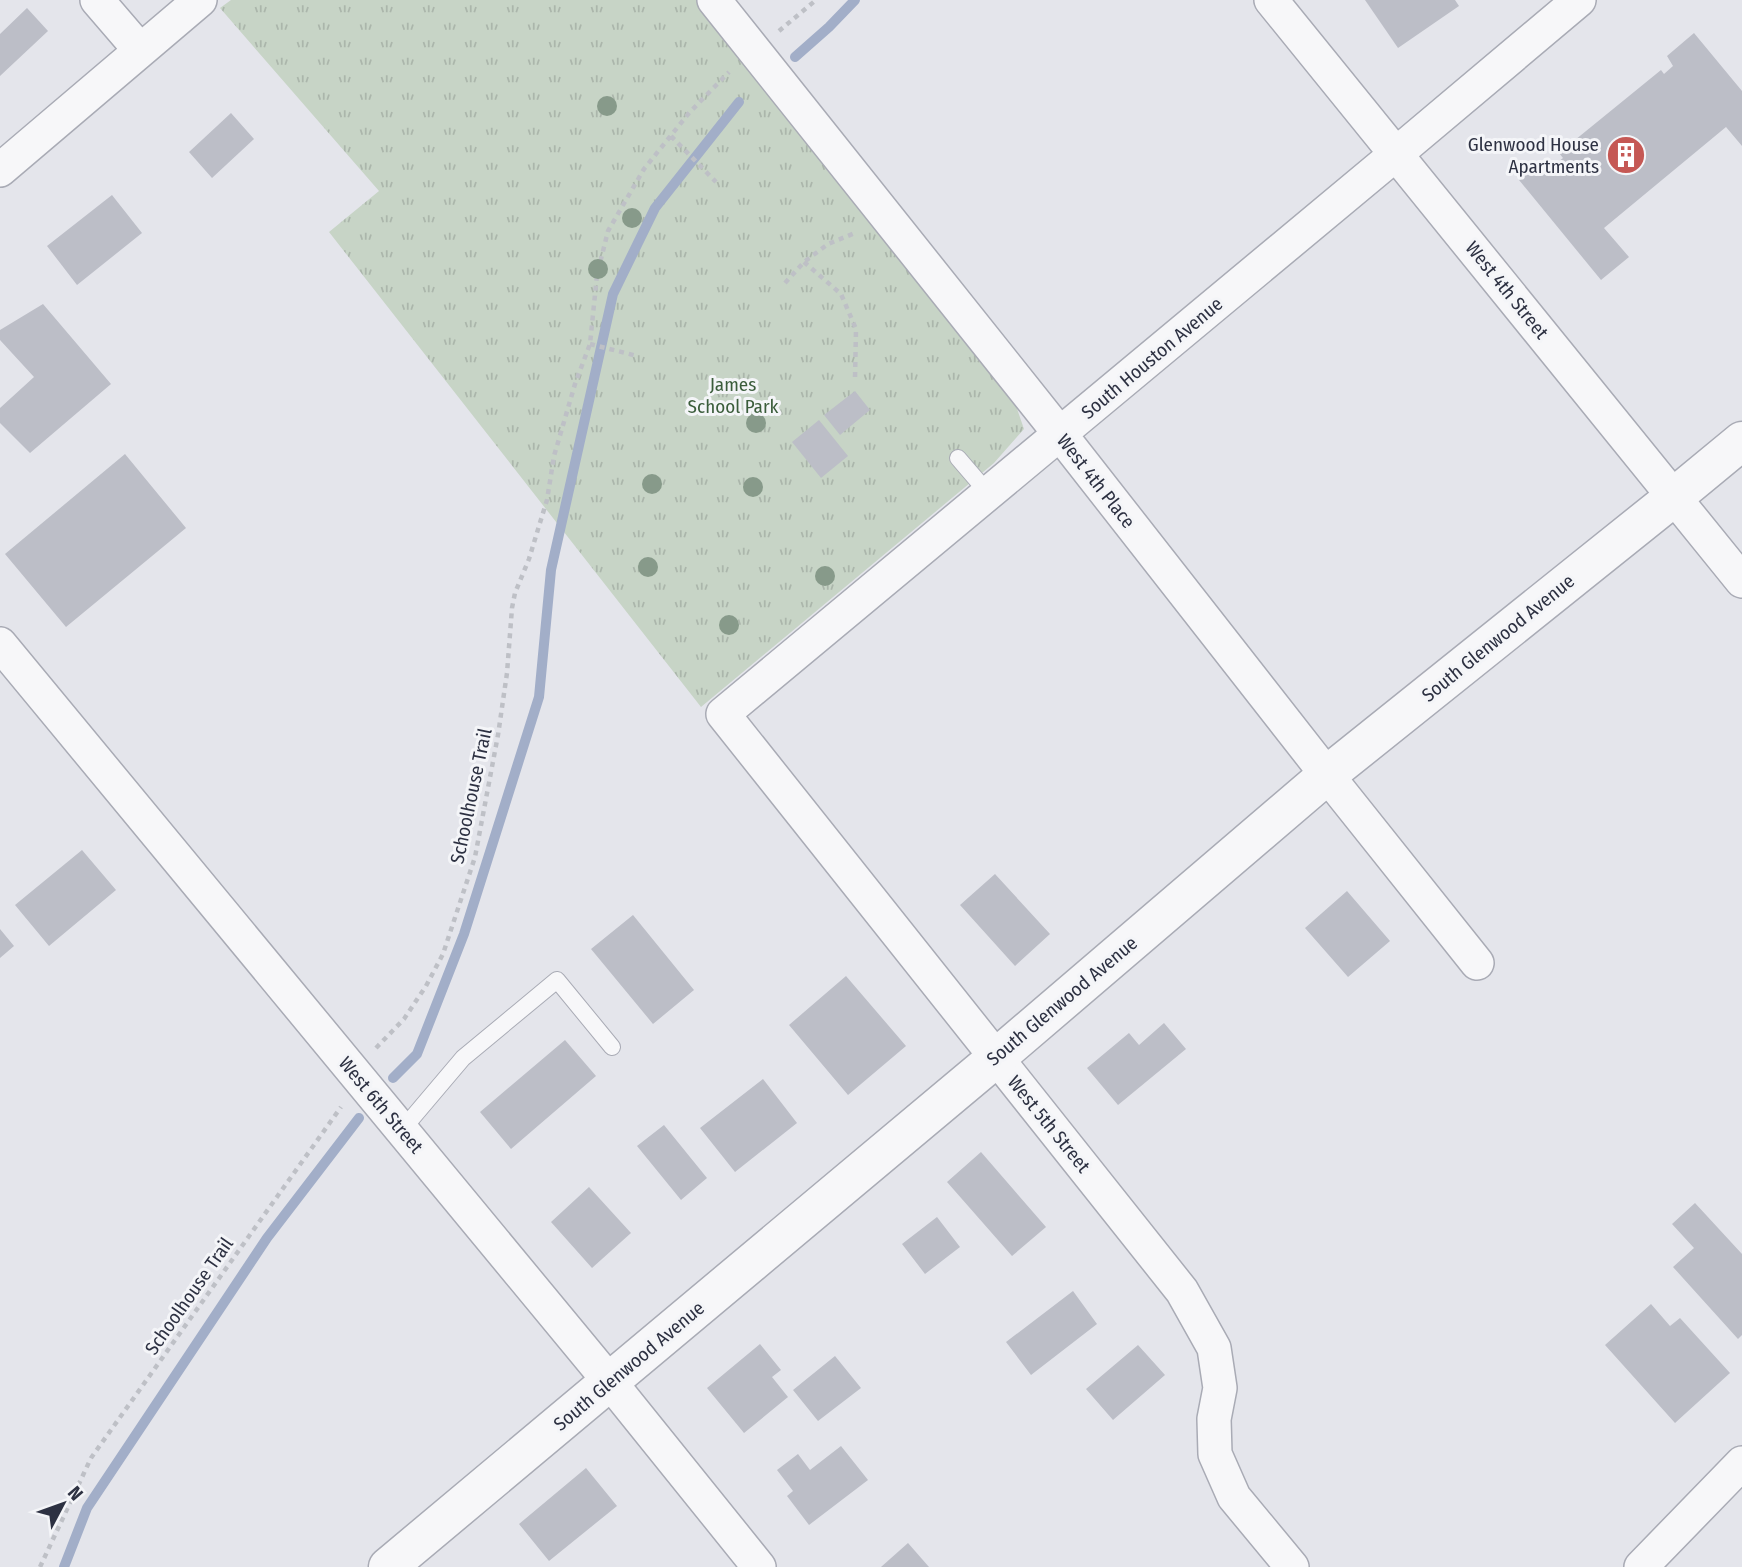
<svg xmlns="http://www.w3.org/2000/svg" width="1742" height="1567" viewBox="0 0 1742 1567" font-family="'Fira Sans Condensed',sans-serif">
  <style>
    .park { fill: url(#park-tufts) }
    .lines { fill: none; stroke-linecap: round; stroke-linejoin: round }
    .stream { stroke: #a2aec8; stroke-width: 10 }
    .building { fill: #bcbec7 }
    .service-casing { stroke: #a9abb5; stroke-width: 18 }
    .minor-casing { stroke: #a9abb5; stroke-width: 36 }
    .tertiary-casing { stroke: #a9abb5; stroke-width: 41 }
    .path { stroke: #bec0c6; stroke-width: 4.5; stroke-dasharray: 5 5; stroke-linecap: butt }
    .service { stroke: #f7f7f9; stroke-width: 16 }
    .minor { stroke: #f7f7f9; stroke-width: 33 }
    .tertiary { stroke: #f7f7f9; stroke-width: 38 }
    .tree { fill: #879a8a }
    .labels { text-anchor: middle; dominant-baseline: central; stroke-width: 6; stroke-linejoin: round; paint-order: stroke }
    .poi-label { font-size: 19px; fill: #2d3142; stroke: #f4f5f8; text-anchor: end }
    .street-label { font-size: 19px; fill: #2d3142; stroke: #f4f5f8 }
    .park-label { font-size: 19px; fill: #3b5d3b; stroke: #f4f5f8 }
  </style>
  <defs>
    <pattern id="park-tufts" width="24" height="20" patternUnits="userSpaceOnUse" patternTransform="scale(1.75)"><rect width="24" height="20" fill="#c7d4c6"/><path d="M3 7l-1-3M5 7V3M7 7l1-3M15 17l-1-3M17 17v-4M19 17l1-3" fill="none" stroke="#abb6ab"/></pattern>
  </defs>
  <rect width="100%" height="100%" fill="#e4e5eb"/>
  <path class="park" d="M231 0H696L1013 397 1024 429 994 463 701 707 329 232 379 191 220 8Z"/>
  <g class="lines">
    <path class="stream" d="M795 57 829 27 855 0
      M393 1078 417 1054 464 934 539 697 551 570 613 294 655 208 739 102
      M64 1567 87 1508 267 1238 359 1118"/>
  </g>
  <path class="building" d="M1365 0H1455L1459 6 1398 48Z
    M27 8 48 31 0 76V34Z
    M1694 33 1742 91V146L1726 127 1604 228 1629 257 1601 280 1519 180 1545 159 1553 166 1563 158 1559 153 1661 70 1664 74 1673 66 1667 56Z
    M231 113 254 139 212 178 189 152Z
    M112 195 142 233 77 285 47 246Z
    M43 304 111 384 30 453 0 423V408L34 377 0 340V330Z
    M855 391 870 410 840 435 824 415Z
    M819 420 848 456 821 478 792 442Z
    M125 454 186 528 66 627 5 554Z
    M82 850 116 890 49 946 15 905Z
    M995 874 1050 934 1015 966 960 905Z
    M1347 891 1390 941 1348 977 1305 928Z
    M633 915 694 990 653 1024 591 949Z
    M0 929 14 946 0 958Z
    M846 976 906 1046 848 1095 789 1025Z
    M1164 1023 1186 1049 1118 1105 1087 1068 1129 1033 1139 1045Z
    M565 1040 596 1076 511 1149 480 1112Z
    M763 1079 797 1123 735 1172 700 1128Z
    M664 1125 707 1178 681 1200 637 1146Z
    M981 1152 1046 1227 1012 1256 947 1182Z
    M589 1187 631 1233 592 1268 551 1222Z
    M1695 1203 1742 1254V1335L1738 1339 1673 1267 1694 1248 1672 1224Z
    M937 1217 960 1247 925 1274 902 1244Z
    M1073 1291 1097 1324 1031 1375 1006 1342Z
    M1651 1304 1670 1326 1680 1318 1730 1373 1675 1423 1605 1345Z
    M760 1344 781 1370 772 1377 788 1397 744 1433 707 1388Z
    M1138 1345 1165 1375 1113 1420 1086 1389Z
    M835 1356 861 1388 818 1421 793 1390Z
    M841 1446 868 1480 809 1525 787 1496 793 1491 777 1470 798 1454 810 1470Z
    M586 1468 617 1506 549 1561 519 1524Z
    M908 1543 929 1567H881Z"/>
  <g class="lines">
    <g class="service-casing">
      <path id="service" d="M958 458 988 493
        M402 1130 463 1058 557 980 612 1047"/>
    </g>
    <g class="minor-casing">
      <path id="minor" d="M97 0 140 50
        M714 0 1060 434 1327 775 1477 963
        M1271 0 1742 581
        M0 170 200 0
        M0 644 610 1382 759 1567
        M1292 1567 1234 1497 1215 1454 1214 1419 1220 1388 1214 1348 1182 1291 723 714 1396 154 1579 0
        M1641 1567 1742 1463"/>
    </g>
    <g class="tertiary-casing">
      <path id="tertiary" d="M388 1567 996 1058 1327 775 1674 497 1742 441"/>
    </g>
    <path class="path" d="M779 31 816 0
      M671 136 716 182
      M804 262 841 294 856 329 855 378
      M785 283 804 262 828 244 855 233
      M590 344 637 356
      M376 1048 404 1019 426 986 443 954 475 857 498 735 507 673 512 608 515 593 529 559 539 526 547 500 554 456 575 384 590 344 597 275 608 231 644 169 689 113 729 72
      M40 1567 91 1458 341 1107"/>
    <use href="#service" class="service"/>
    <use href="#minor" class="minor"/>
    <use href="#tertiary" class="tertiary"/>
  </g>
  <g class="tree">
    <circle cx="607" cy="106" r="10"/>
    <circle cx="632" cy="218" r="10"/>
    <circle cx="598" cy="269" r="10"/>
    <circle cx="756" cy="423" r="10"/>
    <circle cx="652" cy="484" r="10"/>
    <circle cx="753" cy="487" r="10"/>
    <circle cx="648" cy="567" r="10"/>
    <circle cx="825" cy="576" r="10"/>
    <circle cx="729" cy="625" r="10"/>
  </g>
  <defs>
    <g id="building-disc" transform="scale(2.0125)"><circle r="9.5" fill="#c55854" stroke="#f4f5f8"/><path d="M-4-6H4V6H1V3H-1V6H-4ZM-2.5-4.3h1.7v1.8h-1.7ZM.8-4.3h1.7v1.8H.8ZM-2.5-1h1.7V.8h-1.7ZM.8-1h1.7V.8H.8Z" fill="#fff"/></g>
  </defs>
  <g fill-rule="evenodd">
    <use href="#building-disc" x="1626" y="155"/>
  </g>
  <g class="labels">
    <g class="poi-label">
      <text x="1599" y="144">Glenwood House<tspan x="1599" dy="22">Apartments</tspan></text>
    </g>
    <g class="street-label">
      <text transform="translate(1507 290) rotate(51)">West 4th Street</text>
      <text transform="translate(1152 358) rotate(-40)">South Houston Avenue</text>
      <text transform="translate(1096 481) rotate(52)">West 4th Place</text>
      <text transform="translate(1498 638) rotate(-39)">South Glenwood Avenue</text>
      <text transform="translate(471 796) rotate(-78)">Schoolhouse Trail</text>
      <text transform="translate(1062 1001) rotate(-40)">South Glenwood Avenue</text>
      <text transform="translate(381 1105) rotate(50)">West 6th Street</text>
      <text transform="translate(1049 1124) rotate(51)">West 5th Street</text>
      <text transform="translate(189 1296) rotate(-55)">Schoolhouse Trail</text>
      <text transform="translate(629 1366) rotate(-40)">South Glenwood Avenue</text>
    </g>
    <g class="park-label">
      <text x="733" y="384">James<tspan x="733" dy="22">School Park</tspan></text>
    </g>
  </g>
  <g transform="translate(63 1504) rotate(49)" stroke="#f4f5f8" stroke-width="5" paint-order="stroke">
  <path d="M0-5L12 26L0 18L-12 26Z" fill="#2d3142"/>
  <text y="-10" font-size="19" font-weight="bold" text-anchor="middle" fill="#2d3142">N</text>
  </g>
</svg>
